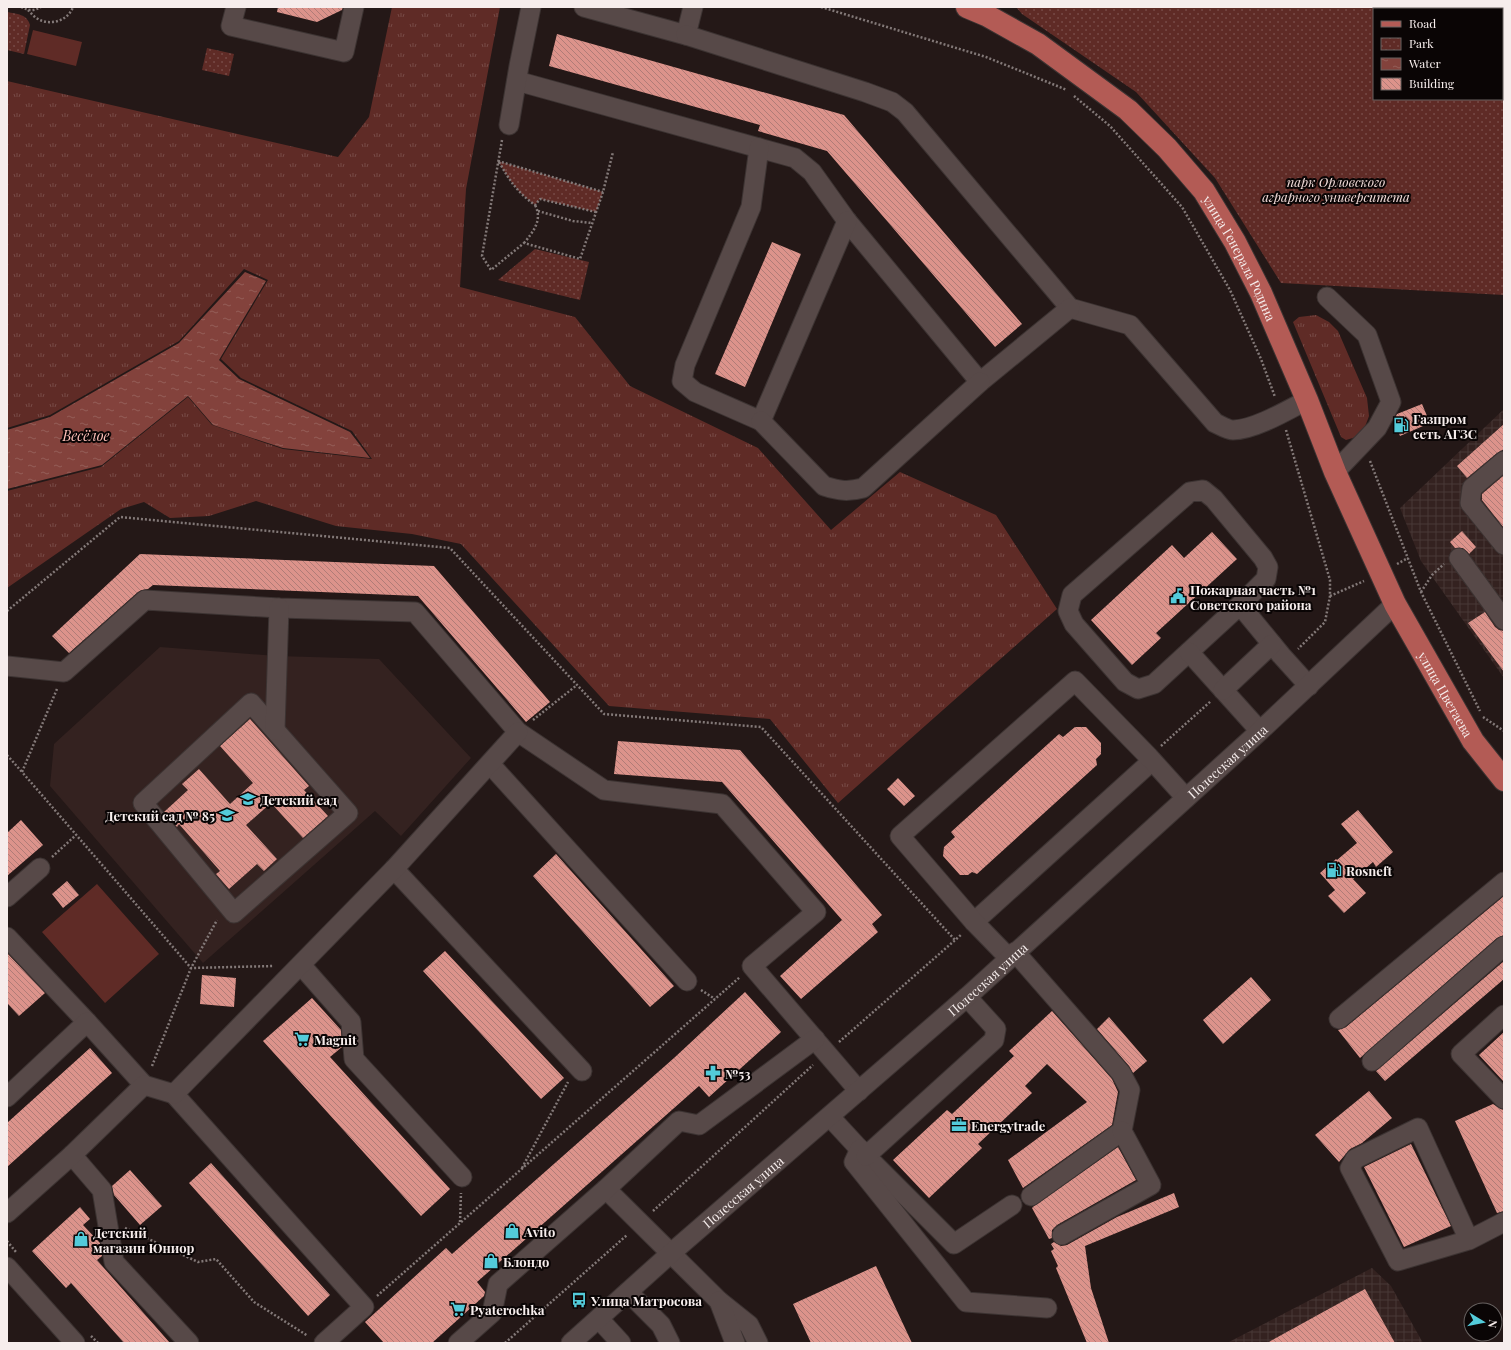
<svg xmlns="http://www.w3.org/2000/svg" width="1511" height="1350" viewBox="0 0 1511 1350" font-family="'Playfair Display',serif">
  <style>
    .built { fill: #342220 }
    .industrial { fill: url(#industrial-grid) }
    .grass { fill: url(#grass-tufts) }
    .park { fill: url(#park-dots); fill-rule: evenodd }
    .pitch { fill: #5f2b26 }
    .water { fill: url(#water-ripples) }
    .building { fill: url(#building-back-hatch) }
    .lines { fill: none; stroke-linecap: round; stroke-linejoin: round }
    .minor-casing { stroke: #3c3332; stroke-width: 21 }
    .major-casing { stroke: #3c3332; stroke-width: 24 }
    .path { stroke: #837978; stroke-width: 2.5; stroke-dasharray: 2 2; stroke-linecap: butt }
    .minor { stroke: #574948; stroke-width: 19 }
    .major { stroke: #b35b55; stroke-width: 22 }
    .labels { text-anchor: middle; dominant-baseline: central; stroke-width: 4; stroke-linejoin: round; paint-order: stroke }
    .park-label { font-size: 13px; font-style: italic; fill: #f3ddda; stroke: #0a0505 }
    .street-label { font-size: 13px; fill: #f6edec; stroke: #0a0505 }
    .poi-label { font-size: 13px; font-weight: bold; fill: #f6edec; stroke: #0a0505; text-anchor: start }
    .water-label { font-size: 14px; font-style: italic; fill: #ffc1ba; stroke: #0a0505 }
  </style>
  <defs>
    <pattern id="industrial-grid" width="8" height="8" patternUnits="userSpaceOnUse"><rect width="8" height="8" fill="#342220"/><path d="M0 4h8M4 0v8" fill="none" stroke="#483836"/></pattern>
    <pattern id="grass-tufts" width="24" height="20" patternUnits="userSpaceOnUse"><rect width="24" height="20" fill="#5f2b26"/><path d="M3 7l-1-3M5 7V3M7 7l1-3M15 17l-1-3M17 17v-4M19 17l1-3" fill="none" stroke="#774a46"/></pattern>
    <pattern id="park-dots" width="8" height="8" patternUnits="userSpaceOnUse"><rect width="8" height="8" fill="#5f2b26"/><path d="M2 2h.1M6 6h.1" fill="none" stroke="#774a46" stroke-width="1.8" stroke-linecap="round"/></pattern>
    <pattern id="water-ripples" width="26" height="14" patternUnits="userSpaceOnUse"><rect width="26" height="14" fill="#83423c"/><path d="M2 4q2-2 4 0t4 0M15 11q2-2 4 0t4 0" fill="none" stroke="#955e58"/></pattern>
    <pattern id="building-back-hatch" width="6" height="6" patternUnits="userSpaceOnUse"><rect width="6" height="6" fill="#dc938b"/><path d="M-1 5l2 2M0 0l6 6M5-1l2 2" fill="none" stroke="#b07c77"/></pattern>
  </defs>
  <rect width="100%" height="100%" fill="#241817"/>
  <path class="built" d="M160 647 277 656 379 659 471 758 401 836 375 811 203 963 50 786 54 744Z"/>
  <path class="industrial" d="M1504 409V678L1421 561 1400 508Z
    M1372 1268 1391 1286 1423 1343H1227Z"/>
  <path class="grass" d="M392 7H500L466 189 460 287 575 317 630 386 758 448 831 530 900 472 996 515 1057 609 838 803 770 719 609 706 461 544 412 534 336 526 256 501 209 516 170 518 144 502 121 509 7 588V491L101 467 188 397 212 425 283 449 372 459 352 431 241 378 221 359 268 280 244 269 179 341 50 415 7 428V81L338 157 369 117Z
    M1316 315 1329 322 1338 331 1367 398 1369 416 1363 432 1356 437 1346 440 1341 437 1293 322 1299 317Z"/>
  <path class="park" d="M1016 7H1504V295L1281 283 1215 178 1136 92 1022 14ZM1374 9H1502V99H1374Z
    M7 12C17 14 27 14 30 25L24 54 7 50Z
    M207 48 234 54 229 76 202 70Z
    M498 161 603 192 596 212 540 199 535 205C517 192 510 181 498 161Z
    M535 249 589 262 580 300 498 280Z"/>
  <path class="pitch" d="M33 30 82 42 76 66 27 54Z
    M97 884 159 954 105 1003 42 932Z"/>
  <path class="water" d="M245 272 266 281 219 360 239 379 350 432 370 458 283 448 213 425 188 396 102 465 7 489V430L50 417 179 343Z"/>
  <path class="building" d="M278 7H343L342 10 317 22 277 12Z
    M557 34 844 115 1022 324 995 347 827 151 758 131 760 125 549 66Z
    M772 242 801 254 745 387 715 374Z
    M1422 404 1430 423 1400 436 1394 420 1397 414Z
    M1504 424V449L1497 453 1467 478 1457 466Z
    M1503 476 1504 478V528L1482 500V494Z
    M1462 531 1476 547 1469 554 1463 548H1455L1450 542Z
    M1212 532 1237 559 1156 633 1161 638 1132 665 1091 620 1172 545 1184 558Z
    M140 554 434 566 550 702 526 722 418 596 153 585 148 589 142 590 138 592 69 653 52 636Z
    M1485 612 1495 627 1499 630 1504 631V672L1468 623Z
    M250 719 309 786 304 790 328 816 303 838 271 803 246 825 277 859 264 871 257 864 229 889 216 874 220 871 179 824 177 827 164 812 188 790 182 784 199 769 230 804 253 783 220 746Z
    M1075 727H1086L1101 743V754L1096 759 1097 765 977 874 972 872 968 875H960L943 856 944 847 955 837 951 832 1059 734 1063 737Z
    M618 741 740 750 882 915 872 924 878 932 801 999 780 976 842 920 722 782 614 774Z
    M898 778 915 796 904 806 887 789Z
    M1358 810 1393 852 1376 867 1373 862 1353 879 1366 893 1344 913 1328 896 1335 890 1320 873 1336 859 1337 860 1357 843 1341 824Z
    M21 820 43 845 7 876V833Z
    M556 854 674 986 650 1007 533 876Z
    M67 881 79 895 63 908 52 894Z
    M1504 896V935L1497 938 1360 1058 1338 1030 1346 1027Z
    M445 951 564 1078 541 1099 423 971Z
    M7 953 45 993 19 1016 7 1003Z
    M1504 961V979L1385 1081 1376 1071Z
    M202 975 236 978 234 1007 200 1004Z
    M1251 977 1271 1000 1223 1044 1203 1020Z
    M745 992 781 1032 709 1097 699 1086 477 1282 485 1292 484 1296 432 1343H384L365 1322 446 1248 452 1254 674 1058Z
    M312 998 341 1030 342 1047 330 1057 450 1189 421 1216 263 1041Z
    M1052 1011 1112 1079 1118 1092 1112 1125 1023 1188 1008 1160 1087 1102 1047 1064 1025 1086 1032 1093 978 1144 982 1148 929 1198 893 1160 947 1110 952 1114 1014 1056 1009 1051Z
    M1109 1017 1147 1061 1133 1073 1129 1066 1097 1029Z
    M1504 1032V1082L1479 1055Z
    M90 1048 112 1073 7 1167V1123Z
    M1369 1091 1392 1118 1362 1143 1350 1149 1339 1162 1315 1135Z
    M1493 1104 1501 1109 1504 1110V1211L1497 1213 1455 1121Z
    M1411 1144 1451 1226 1404 1247 1364 1167Z
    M1118 1147 1136 1180 1057 1225 1052 1230V1238L1049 1239 1032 1208 1034 1206Z
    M211 1163 330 1295 308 1316 189 1183Z
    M130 1170 162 1206 140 1225 114 1195 112 1186Z
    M1174 1193 1179 1207 1085 1246 1091 1288 1109 1343H1087L1056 1268 1058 1266 1051 1251 1054 1249 1051 1244 1054 1242 1061 1246 1067 1245 1117 1217Z
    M80 1207 90 1219 83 1225 100 1243 102 1256 97 1260 170 1343H124L71 1283 66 1288 32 1251Z
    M876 1266 912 1343H811L793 1304Z
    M1365 1289 1395 1343H1267Z"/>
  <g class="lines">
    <g class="minor-casing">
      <g id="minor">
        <path d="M236 7 231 26 344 52 354 7"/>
        <path d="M584 7 686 35 693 7"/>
        <path d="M686 35 865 92 892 102 905 112 1070 308 1130 325 1215 423C1220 425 1227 430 1233 430 1254 430 1288 410 1307 400"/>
        <path d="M517 81 795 158 812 172 847 221 980 382 1070 308"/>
        <path d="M509 125 519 66 531 7"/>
        <path d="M759 148 751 207 685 365 682 381 695 392 761 421 847 221"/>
        <path d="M1327 297 1367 335 1391 402 1377 428 1335 472"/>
        <path d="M761 421 824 486C840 491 848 492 863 488L980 382"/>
        <path d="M1504 461 1472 488 1470 503 1504 545"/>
        <path d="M1459 558 1504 620"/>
        <path d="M1240 605 1154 684 1138 689 1125 682 1074 624 1068 611 1072 595 1190 492 1203 490 1214 499 1263 558 1268 567 1266 579 1240 605 1281 655 1309 686"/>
        <path d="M1189 652 1260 731"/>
        <path d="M7 666 64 672 145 600 279 608 415 612 518 732 604 790 722 804 816 912 752 966 859 1091"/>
        <path d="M1223 690 1272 644"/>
        <path d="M251 703 348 813 234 913 143 803Z"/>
        <path d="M275 730 279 608"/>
        <path d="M490 764 687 981"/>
        <path d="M394 869 582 1071"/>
        <path d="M7 897 40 868"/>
        <path d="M974 922 1152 761"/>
        <path d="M7 937 87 1022"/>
        <path d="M1015 952 1121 1073 1130 1090 1122 1131 1031 1196"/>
        <path d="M1009 958 974 922 900 836 1075 681 1149 757 1186 798"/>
        <path d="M301 965 351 1022 354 1059 462 1177"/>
        <path d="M1504 1015 1461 1054 1504 1099"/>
        <path d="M1339 1019 1504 882"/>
        <path d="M1372 1061 1504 946"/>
        <path d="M174 1094 364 1307 324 1343"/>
        <path d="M7 1097 87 1022 144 1085"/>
        <path d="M830 1117 866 1156 954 1244 1012 1205"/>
        <path d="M860 1149 854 1162 966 1302 1047 1308"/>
        <path d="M72 1155 102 1190 114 1262 189 1343"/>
        <path d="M866 1156 994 1040 996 1029 967 997"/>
        <path d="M606 1189 719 1301 749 1325 758 1343"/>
        <path d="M7 1213 72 1155 144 1085 174 1094 394 869 518 732"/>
        <path d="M1062 1235 1151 1185 1122 1131"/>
        <path d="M1469 1240 1398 1261 1350 1168 1355 1159 1418 1128 1469 1240 1504 1222"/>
        <path d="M7 1267 75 1343"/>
        <path d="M628 1292 661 1325 670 1343"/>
        <path d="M719 1301 735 1343"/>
        <path d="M599 1319 621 1343"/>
        <path d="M458 1343 492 1313 498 1284 606 1189 679 1121 699 1125 815 1039"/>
        <path id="s1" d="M571 1343 670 1254 967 997 1260 731 1395 604"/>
      </g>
    </g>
    <g class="major-casing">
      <g id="major">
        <path id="s2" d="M967 7 986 15 1038 44 1128 110 1167 148 1204 191 1235 242 1261 293 1307 400 1335 472 1395 604 1473 741 1504 780"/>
      </g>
    </g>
    <path class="path" d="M21 7C29 11 34 11 41 7
      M821 7 986 57 1067 90
      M28 10C31 13 34 17 38 19 50 26 68 21 73 7
      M1074 96 1110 126 1182 207 1230 290 1261 359 1275 397
      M502 140 482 256 491 270 524 243 580 259 603 192 613 152
      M498 161 603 192
      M499 162C510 181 517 192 535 205L540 199 596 212
      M538 211 573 221 592 223
      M524 243C533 232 543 220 535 205
      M1286 430 1330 580V596L1325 622 1298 649
      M1370 461 1421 592 1480 711
      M1397 564 1408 558
      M1421 592 1432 575 1444 564
      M1330 596 1364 581
      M7 611 120 517 450 548 604 714 761 727 955 940
      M57 689 22 772 191 968 274 966
      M1483 717 1504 731
      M533 720 577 685
      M1161 746 1211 701
      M7 755 22 772
      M52 857 76 835
      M701 990 715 999
      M839 1042 962 934
      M152 1066 191 968 217 920
      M522 1168 568 1082
      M653 1211 813 1065
      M460 1222 461 1193
      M125 1228 198 1262 216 1259 254 1302 308 1336
      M7 1241 16 1252
      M377 1296 740 977
      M91 1336 98 1343
      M505 1343 627 1235"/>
    <use href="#minor" class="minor"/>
    <use href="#major" class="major"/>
  </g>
  <defs>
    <g id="fuel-bare" transform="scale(1.2)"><path d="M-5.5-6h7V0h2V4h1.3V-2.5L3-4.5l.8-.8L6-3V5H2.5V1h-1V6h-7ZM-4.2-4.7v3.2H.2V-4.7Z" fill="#53cbda" stroke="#0a0505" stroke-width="2.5" paint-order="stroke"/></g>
    <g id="civic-bare" transform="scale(1.2)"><path d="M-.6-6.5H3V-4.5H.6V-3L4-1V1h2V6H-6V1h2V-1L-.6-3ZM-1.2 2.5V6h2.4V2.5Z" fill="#53cbda" stroke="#0a0505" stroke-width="2.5" paint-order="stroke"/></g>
    <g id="school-bare" transform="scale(1.2)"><path d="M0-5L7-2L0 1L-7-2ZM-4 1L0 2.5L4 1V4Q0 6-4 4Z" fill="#53cbda" stroke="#0a0505" stroke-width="2.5" paint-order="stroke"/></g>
    <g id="supermarket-bare" transform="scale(1.2)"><path d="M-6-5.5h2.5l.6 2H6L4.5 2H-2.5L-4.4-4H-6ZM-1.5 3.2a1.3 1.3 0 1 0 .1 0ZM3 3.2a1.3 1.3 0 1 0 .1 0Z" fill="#53cbda" stroke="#0a0505" stroke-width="2.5" paint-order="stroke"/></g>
    <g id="pharmacy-bare" transform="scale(1.2)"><path d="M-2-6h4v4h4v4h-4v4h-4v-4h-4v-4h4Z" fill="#53cbda" stroke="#0a0505" stroke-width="2.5" paint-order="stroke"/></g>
    <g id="office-bare" transform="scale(1.2)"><path d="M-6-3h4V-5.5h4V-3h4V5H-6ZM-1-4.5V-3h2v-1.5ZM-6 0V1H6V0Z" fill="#53cbda" stroke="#0a0505" stroke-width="2.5" paint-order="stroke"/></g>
    <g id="shop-bare" transform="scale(1.2)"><path d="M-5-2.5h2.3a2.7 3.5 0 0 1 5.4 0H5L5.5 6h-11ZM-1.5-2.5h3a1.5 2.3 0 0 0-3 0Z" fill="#53cbda" stroke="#0a0505" stroke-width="2.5" paint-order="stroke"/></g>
    <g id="bus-bare" transform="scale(1.2)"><path d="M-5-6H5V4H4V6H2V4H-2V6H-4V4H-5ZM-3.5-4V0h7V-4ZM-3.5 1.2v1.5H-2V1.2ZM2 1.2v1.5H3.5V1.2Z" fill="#53cbda" stroke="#0a0505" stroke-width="2.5" paint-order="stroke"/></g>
  </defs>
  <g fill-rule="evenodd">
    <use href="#fuel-bare" x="1401" y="425"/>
    <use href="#civic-bare" x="1178" y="596"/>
    <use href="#school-bare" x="248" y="799"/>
    <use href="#school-bare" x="227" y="815"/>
    <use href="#fuel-bare" x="1334" y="870"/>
    <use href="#supermarket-bare" x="302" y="1039"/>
    <use href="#pharmacy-bare" x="713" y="1073"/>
    <use href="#office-bare" x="959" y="1125"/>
    <use href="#shop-bare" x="512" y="1231"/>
    <use href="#shop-bare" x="81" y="1239"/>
    <use href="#shop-bare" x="491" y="1261"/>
    <use href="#bus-bare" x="579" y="1300"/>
    <use href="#supermarket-bare" x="458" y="1309"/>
  </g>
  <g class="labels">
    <g class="park-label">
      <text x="1336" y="181">парк Орловского<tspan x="1336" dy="15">аграрного университета</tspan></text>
    </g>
    <g class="street-label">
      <text stroke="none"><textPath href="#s2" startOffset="379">улица Генерала Родина</textPath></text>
      <text stroke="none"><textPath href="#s2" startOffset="862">улица Цветаева</textPath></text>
      <text stroke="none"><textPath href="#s1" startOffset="877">Полесская улица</textPath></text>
      <text stroke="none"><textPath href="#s1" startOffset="553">Полесская улица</textPath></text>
      <text stroke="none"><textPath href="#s1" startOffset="229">Полесская улица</textPath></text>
    </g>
    <g class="poi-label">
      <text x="1413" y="418">Газпром<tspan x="1413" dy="15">сеть АГЗС</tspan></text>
      <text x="1190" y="589">Пожарная часть №1<tspan x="1190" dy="15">Советского района</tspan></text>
      <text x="260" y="799">Детский сад</text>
      <text x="215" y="815" text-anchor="end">Детский сад № 85</text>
      <text x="1346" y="870">Rosneft</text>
      <text x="314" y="1039">Magnit</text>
      <text x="725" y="1073">№53</text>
      <text x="971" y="1125">Energytrade</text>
      <text x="524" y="1231">Avito</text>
      <text x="93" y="1232">Детский<tspan x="93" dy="15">магазин Юниор</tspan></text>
      <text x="503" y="1261">Блондо</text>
      <text x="591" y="1300">Улица Матросова</text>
      <text x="470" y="1309">Pyaterochka</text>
    </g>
    <g class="water-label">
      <text x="86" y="435">Весёлое</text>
    </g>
  </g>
  <rect width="1511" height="1350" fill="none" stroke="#f6edec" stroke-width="16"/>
  <rect x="1373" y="8" width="130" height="92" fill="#0a0505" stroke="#686261"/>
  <rect x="1381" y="21" width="20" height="6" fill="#b35b55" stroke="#686261"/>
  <text x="1409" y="28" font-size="12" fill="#f6edec">Road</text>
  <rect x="1381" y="38" width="20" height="12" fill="url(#park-dots)" stroke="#686261"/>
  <text x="1409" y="48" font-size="12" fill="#f6edec">Park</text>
  <rect x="1381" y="58" width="20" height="12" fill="url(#water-ripples)" stroke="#686261"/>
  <text x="1409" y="68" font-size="12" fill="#f6edec">Water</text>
  <rect x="1381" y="78" width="20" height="12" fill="url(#building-back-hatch)" stroke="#686261"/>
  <text x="1409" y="88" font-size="12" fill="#f6edec">Building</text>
  <g transform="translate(1483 1322) rotate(100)"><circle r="19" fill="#0a0505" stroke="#686261"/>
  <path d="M0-3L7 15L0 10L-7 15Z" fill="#53cbda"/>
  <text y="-6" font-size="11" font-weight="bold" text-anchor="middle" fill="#f6edec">N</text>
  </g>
</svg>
